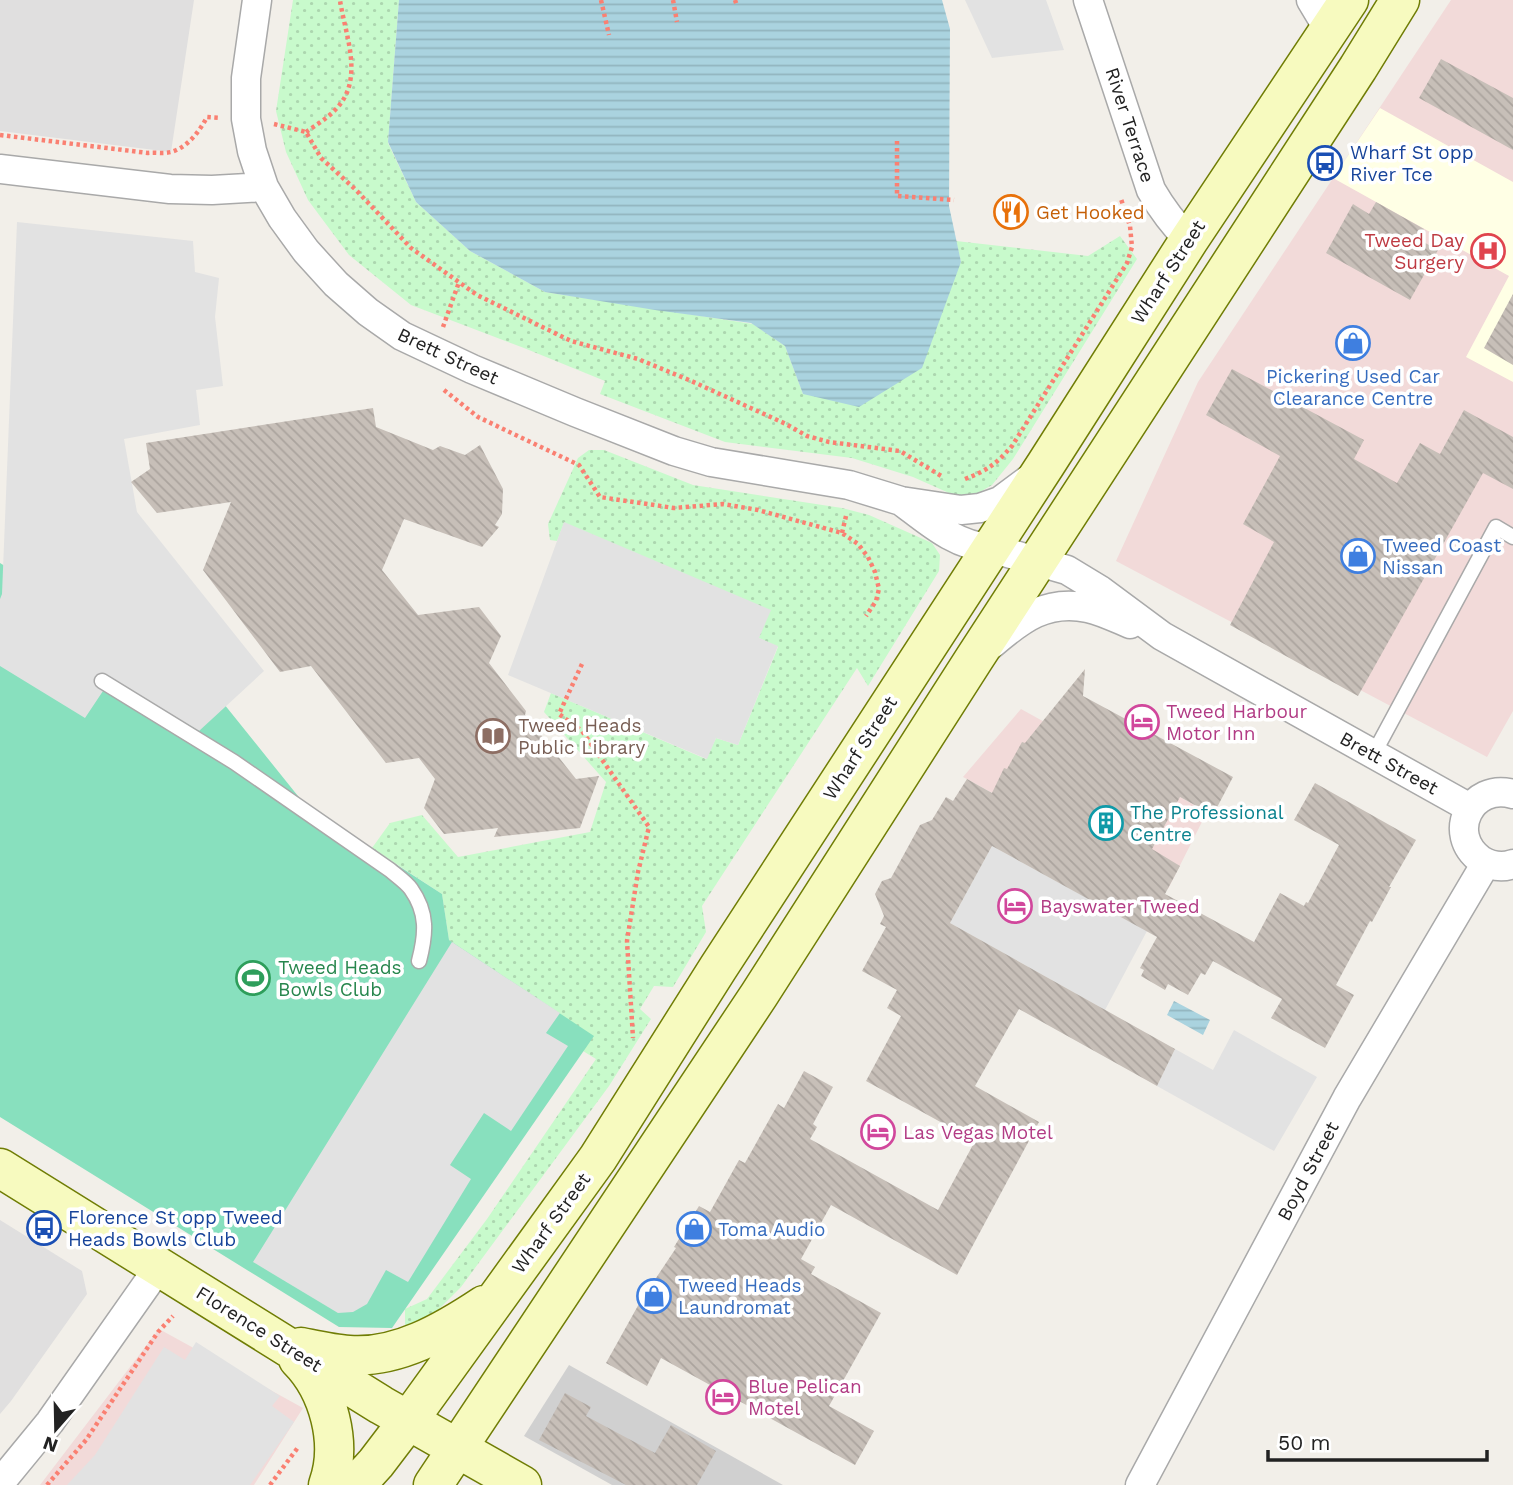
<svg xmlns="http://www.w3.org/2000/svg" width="1513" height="1485" viewBox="0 0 1513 1485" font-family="'Work Sans',sans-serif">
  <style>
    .residential { fill: #e0dfdf }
    .commercial { fill: #f2dad9 }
    .education { fill: #ffffe5 }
    .religious { fill: #d0d0d0 }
    .park { fill: url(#park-dots) }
    .pitch { fill: #88e0be }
    .parking { fill: #e2e2e2 }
    .water { fill: url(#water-rules) }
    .building { fill: url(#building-back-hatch) }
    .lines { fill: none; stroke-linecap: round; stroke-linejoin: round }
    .lane-casing { stroke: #a9a9a9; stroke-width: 17 }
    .street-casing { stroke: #a9a9a9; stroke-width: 31 }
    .secondary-casing { stroke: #707d05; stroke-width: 41 }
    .path { stroke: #fa8072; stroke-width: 4.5; stroke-dasharray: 3.5 3.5; stroke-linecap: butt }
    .lane { stroke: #fff; stroke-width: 14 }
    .street { stroke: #fff; stroke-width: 28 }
    .secondary { stroke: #f7fabf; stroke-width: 38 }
    .labels { text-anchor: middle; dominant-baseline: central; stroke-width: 7; stroke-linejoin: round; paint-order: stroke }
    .street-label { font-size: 19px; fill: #222; stroke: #fff }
    .transit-label { font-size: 19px; fill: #164399; stroke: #fff; text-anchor: start }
    .food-label { font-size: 19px; fill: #c56008; stroke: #fff; text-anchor: start }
    .health-label { font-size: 19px; fill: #be3a42; stroke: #fff; text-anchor: end }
    .shop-label { font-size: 19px; fill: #366cbe; stroke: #fff; text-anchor: start }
    .hotel-label { font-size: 19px; fill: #b23c85; stroke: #fff; text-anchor: start }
    .education-label { font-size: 19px; fill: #785e54; stroke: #fff; text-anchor: start }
    .culture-label { font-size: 19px; fill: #0d838f; stroke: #fff; text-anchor: start }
    .leisure-label { font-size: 19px; fill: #27864d; stroke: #fff; text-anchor: start }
  </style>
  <defs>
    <pattern id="park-dots" width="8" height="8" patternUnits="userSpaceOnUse" patternTransform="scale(1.75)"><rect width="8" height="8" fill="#c8facc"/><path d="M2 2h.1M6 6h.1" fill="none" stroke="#acd6af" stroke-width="1.8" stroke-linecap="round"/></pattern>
    <pattern id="water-rules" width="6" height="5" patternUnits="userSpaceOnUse" patternTransform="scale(1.75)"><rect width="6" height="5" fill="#aad3df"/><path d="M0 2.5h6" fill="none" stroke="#92b5bf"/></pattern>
    <pattern id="building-back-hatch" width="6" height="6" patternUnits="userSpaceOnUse" patternTransform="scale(1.75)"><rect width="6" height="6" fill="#c7bfb8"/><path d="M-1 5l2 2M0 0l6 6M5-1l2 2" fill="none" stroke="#aba49e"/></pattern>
  </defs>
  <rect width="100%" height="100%" fill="#f2efe9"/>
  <path class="residential" d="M0 0H194L171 152 0 131Z
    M0 1220 82 1271 87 1294 11 1401 0 1414Z"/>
  <path class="commercial" d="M1451 0H1513V711L1487 757 1116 561 1198 382Z
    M1021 709 1207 812 1168 889 963 777Z
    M159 1329 303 1408 254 1485H40Z"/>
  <path class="education" d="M1380 108 1513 182V382L1466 357 1509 276 1333 178Z"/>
  <path class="religious" d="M569 1365 783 1485H612L524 1436Z"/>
  <path class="park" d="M293 0H399L388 143 416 202 470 251 545 292 753 324 785 346 803 394 961 262 956 241 1088 256 1120 236 1137 259 1013 459 992 485 973 496 958 497 913 477 852 458 725 442 600 394 605 381 524 348 411 305 349 255 308 200 286 152 276 111Z
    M589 450H604L693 485 842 508 869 515 932 543 940 555 939 571 868 686 857 668 702 906 706 932 673 987 654 986 640 1009 651 1019 609 1086 461 1287 435 1313 405 1332V1309L427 1299 487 1219 596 1059 552 1032 449 940 442 894 372 848 390 823 422 815 458 857 590 832 606 782 544 712 551 693 706 759 716 738 738 745 778 647 759 638 564 523 557 541 550 540 548 524 578 458Z"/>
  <path class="pitch" d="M0 563 220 699 306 806 442 894 449 940 594 1036 392 1328 339 1327 0 1117Z"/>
  <path class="parking" d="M965 0H1046L1064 50 992 58Z
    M17 222 193 241 195 272 219 278 215 317 223 386 196 390 200 425 124 439 137 512 264 671 199 731 111 679 85 718 0 666V599L2 594Z
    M564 522 771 610 759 638 778 646 738 745 716 738 707 759 508 675Z
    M992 846 1147 931 1105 1010 950 923Z
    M452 942 560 1013 546 1033 568 1046 511 1131 484 1113 450 1165 471 1179 408 1282 386 1270 367 1304 353 1312 338 1313 253 1262Z
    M1234 1030 1317 1077 1274 1151 1157 1086 1175 1049 1213 1070Z
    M196 1342 280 1396 272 1406 294 1422 250 1485H67L95 1455 164 1347 185 1360Z"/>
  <path class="water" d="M399 0H942L950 29 949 206 961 262 922 368 859 407 803 394 785 346 751 323 655 310 545 292 470 251 416 202 388 142Z
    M1174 1001 1210 1020 1203 1035 1167 1015Z"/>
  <path class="building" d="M1441 59 1513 98V150L1419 98Z
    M1376 202 1424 229 1418 239 1438 250 1410 300 1326 253 1353 204 1369 214Z
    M1513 294V365L1484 348Z
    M1232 369 1364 440 1354 459 1397 483 1420 443 1440 454 1464 410 1513 437V489L1483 473 1358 696 1230 625 1274 542 1243 524 1280 456 1206 415Z
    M373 408 376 427 433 450 440 446 465 455 480 445 503 489 502 514 495 525 499 527 482 547 404 519 382 570 418 615 479 607 501 636 489 663 526 711 525 715 576 779 599 776 580 828 494 837 498 828 444 834 424 808 435 779 419 758 386 763 311 666 280 672 203 570 231 502 157 513 131 482 150 469 146 443Z
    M1085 669 1083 696 1233 777 1213 815 1180 797 1152 849 1180 866 1165 894 1254 942 1280 893 1304 906 1306 902 1308 903 1339 845 1294 820 1315 783 1416 840 1389 887H1391L1372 922 1370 921 1336 985 1354 995 1325 1048 1271 1018 1282 999 1213 961 1205 975 1201 973 1188 995 1168 984 1165 990 1141 976 1144 970 1140 968 1157 937 992 846 950 923 1175 1049 1157 1086 1019 1009 975 1086 1039 1122 957 1275 831 1205 801 1259 815 1267 811 1274 881 1313 829 1406 874 1431 855 1465 661 1358 647 1386 606 1363 640 1302 676 1248 674 1247 699 1206 710 1212 739 1160 745 1163 778 1104 784 1108 804 1071 833 1087 813 1124 817 1127 810 1139 938 1210 975 1141 866 1081 901 1016 887 1008 897 990 862 971 886 927 880 924 884 916 875 894 882 881 891 878 920 825 932 820 946 797 953 801 967 779 992 793 1004 768 1007 769 1022 742 1025 743Z
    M565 1393 591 1407 586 1416 655 1453 671 1425 716 1451 697 1485H626L539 1440Z"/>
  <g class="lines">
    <g class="lane-casing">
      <path id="lane" d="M102 681 234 762 390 870C397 876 406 882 411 889 428 913 426 934 419 961
        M1373 755 1496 527 1513 537"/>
    </g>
    <g class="street-casing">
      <path id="street" d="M257 0 246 78V119L252 151 264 187 282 218 306 251 336 284 368 312 402 336 472 369 575 412 674 451 711 462 849 485 901 501 961 510 980 508 1000 501 1028 480
        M1088 0 1151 190C1162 209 1173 224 1189 240
        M1311 0 1329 30
        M0 169 170 189 212 190 264 187
        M901 501C928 521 955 546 990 548L1067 570 1100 590 1162 636 1470 808
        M992 644C1021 619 1047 599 1088 608 1102 611 1116 618 1130 624
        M1513 794C1471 782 1445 834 1481 860 1491 866 1502 868 1513 864
        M0 1483 50 1422 159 1267
        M1140 1485 1347 1098 1486 863"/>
    </g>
    <g class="secondary-casing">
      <path id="secondary" d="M0 1168 381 1405 522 1485
        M301 1347C316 1350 333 1354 349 1355 397 1359 445 1331 484 1305
        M298 1359C329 1390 343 1444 328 1485
        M356 1485 376 1463 408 1421 598 1158 718 968 1046 464 1189 240 1349 0
        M433 1485 759 995 974 659 1358 68 1400 0"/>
    </g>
    <path class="path" d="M601 0 609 35
      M673 0 677 22
      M735 0 737 6
      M274 124 306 132 321 158 356 190 411 248 477 295 571 341 638 359 689 380 786 424 807 436 829 442 900 451 943 477
      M306 132C316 125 328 118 336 109 365 79 345 35 340 0
      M0 135 148 153C155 152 164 154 171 152 188 147 199 132 207 117L220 118
      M897 141V196L954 200
      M443 327 459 282
      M444 390 478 417 579 465 600 497 674 508 723 504 758 510 842 533 858 544 868 557 875 572 879 589 876 601 866 616
      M965 479C988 470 996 464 1012 446L1127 263 1132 247 1130 226 1121 199
      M842 533 846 516
      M582 664 559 714 582 731 649 827 638 872 627 941 633 1038
      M47 1485 86 1440 158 1332 173 1316
      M270 1485 299 1446"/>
    <use href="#lane" class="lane"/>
    <use href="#street" class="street"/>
    <use href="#secondary" class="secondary"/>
  </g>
  <defs>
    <g id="bus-ring" transform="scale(1.75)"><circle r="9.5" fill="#fff" stroke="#1a4fb4" stroke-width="1.5"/><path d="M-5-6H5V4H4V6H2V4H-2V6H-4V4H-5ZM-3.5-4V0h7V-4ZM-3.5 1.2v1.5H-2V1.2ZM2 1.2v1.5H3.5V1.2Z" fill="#1a4fb4"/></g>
    <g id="restaurant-ring" transform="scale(1.75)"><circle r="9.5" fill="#fff" stroke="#e8710a" stroke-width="1.5"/><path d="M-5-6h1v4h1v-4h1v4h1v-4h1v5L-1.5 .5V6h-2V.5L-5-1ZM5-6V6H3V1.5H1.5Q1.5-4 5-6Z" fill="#e8710a"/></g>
    <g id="hospital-ring" transform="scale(1.75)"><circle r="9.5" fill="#fff" stroke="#e0444e" stroke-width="1.5"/><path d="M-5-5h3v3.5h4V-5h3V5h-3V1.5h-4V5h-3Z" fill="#e0444e"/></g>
    <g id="shop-ring" transform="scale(1.75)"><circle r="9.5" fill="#fff" stroke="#3f7fe0" stroke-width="1.5"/><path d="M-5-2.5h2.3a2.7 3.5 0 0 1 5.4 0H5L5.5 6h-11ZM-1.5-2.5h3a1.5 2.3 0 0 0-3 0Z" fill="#3f7fe0"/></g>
    <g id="hotel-ring" transform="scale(1.75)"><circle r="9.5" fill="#fff" stroke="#d1479c" stroke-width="1.5"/><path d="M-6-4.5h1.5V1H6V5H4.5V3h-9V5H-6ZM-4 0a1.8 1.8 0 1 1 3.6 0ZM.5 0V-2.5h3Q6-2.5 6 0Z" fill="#d1479c"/></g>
    <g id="library-ring" transform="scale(1.75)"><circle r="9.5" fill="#fff" stroke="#8d6e63" stroke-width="1.5"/><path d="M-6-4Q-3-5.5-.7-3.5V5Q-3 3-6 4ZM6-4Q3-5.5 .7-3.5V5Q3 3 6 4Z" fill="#8d6e63"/></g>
    <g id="building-ring" transform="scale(1.75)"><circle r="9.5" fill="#fff" stroke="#0f9aa8" stroke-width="1.5"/><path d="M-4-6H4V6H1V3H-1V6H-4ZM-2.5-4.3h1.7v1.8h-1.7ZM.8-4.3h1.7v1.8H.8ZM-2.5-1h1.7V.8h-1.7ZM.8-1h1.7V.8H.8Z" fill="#0f9aa8"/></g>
    <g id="stadium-ring" transform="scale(1.75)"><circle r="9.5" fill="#fff" stroke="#2e9e5b" stroke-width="1.5"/><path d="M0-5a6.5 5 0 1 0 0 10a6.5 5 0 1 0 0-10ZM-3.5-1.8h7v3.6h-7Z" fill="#2e9e5b"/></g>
  </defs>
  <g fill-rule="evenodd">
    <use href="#bus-ring" x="1325" y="163"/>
    <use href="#restaurant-ring" x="1011" y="212"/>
    <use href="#hospital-ring" x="1488" y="251"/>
    <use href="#shop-ring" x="1353" y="343"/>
    <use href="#shop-ring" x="1358" y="556"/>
    <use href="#hotel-ring" x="1142" y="722"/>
    <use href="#library-ring" x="493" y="736"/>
    <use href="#building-ring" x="1106" y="823"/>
    <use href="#hotel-ring" x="1015" y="906"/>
    <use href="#stadium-ring" x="253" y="978"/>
    <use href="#hotel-ring" x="878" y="1132"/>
    <use href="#bus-ring" x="44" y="1228"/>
    <use href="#shop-ring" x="694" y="1229"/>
    <use href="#shop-ring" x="654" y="1296"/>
    <use href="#hotel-ring" x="723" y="1397"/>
  </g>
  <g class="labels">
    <g class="street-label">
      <text transform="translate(1130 125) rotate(72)">River Terrace</text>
      <text transform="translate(1168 272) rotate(-57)">Wharf Street</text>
      <text transform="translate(448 356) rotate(25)">Brett Street</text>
      <text transform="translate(860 748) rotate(-57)">Wharf Street</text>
      <text transform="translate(1389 763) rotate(29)">Brett Street</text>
      <text transform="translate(1308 1171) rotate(-62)">Boyd Street</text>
      <text transform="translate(551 1223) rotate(-54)">Wharf Street</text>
      <text transform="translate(259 1329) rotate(32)">Florence Street</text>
    </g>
    <g class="transit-label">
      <text x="1350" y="152">Wharf St opp<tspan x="1350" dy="22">River Tce</tspan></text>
      <text x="68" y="1217">Florence St opp Tweed<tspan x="68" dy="22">Heads Bowls Club</tspan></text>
    </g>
    <g class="food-label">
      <text x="1036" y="212">Get Hooked</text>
    </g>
    <g class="health-label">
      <text x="1464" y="240">Tweed Day<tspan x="1464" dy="22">Surgery</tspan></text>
    </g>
    <g class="shop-label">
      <text x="1353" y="376" text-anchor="middle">Pickering Used Car<tspan x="1353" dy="22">Clearance Centre</tspan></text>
      <text x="1382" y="545">Tweed Coast<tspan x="1382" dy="22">Nissan</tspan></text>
      <text x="718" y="1229">Toma Audio</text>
      <text x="678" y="1285">Tweed Heads<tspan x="678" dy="22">Laundromat</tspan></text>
    </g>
    <g class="hotel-label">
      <text x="1166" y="711">Tweed Harbour<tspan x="1166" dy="22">Motor Inn</tspan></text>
      <text x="1040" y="906">Bayswater Tweed</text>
      <text x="903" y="1132">Las Vegas Motel</text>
      <text x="748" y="1386">Blue Pelican<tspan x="748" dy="22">Motel</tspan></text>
    </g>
    <g class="education-label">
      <text x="518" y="725">Tweed Heads<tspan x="518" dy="22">Public Library</tspan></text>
    </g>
    <g class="culture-label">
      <text x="1130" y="812">The Professional<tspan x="1130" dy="22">Centre</tspan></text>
    </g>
    <g class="leisure-label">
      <text x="278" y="967">Tweed Heads<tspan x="278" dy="22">Bowls Club</tspan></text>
    </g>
  </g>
  <g transform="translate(56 1429) rotate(200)" stroke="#ffffff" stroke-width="5" paint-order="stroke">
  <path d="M0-5L12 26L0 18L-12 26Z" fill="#222222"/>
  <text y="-10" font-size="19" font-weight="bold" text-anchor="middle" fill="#222222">N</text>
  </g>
  <path d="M1268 1450v10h219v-10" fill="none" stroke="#222222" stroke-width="3.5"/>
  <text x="1278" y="1450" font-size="21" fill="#222222" stroke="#ffffff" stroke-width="5" paint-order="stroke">50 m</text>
</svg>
